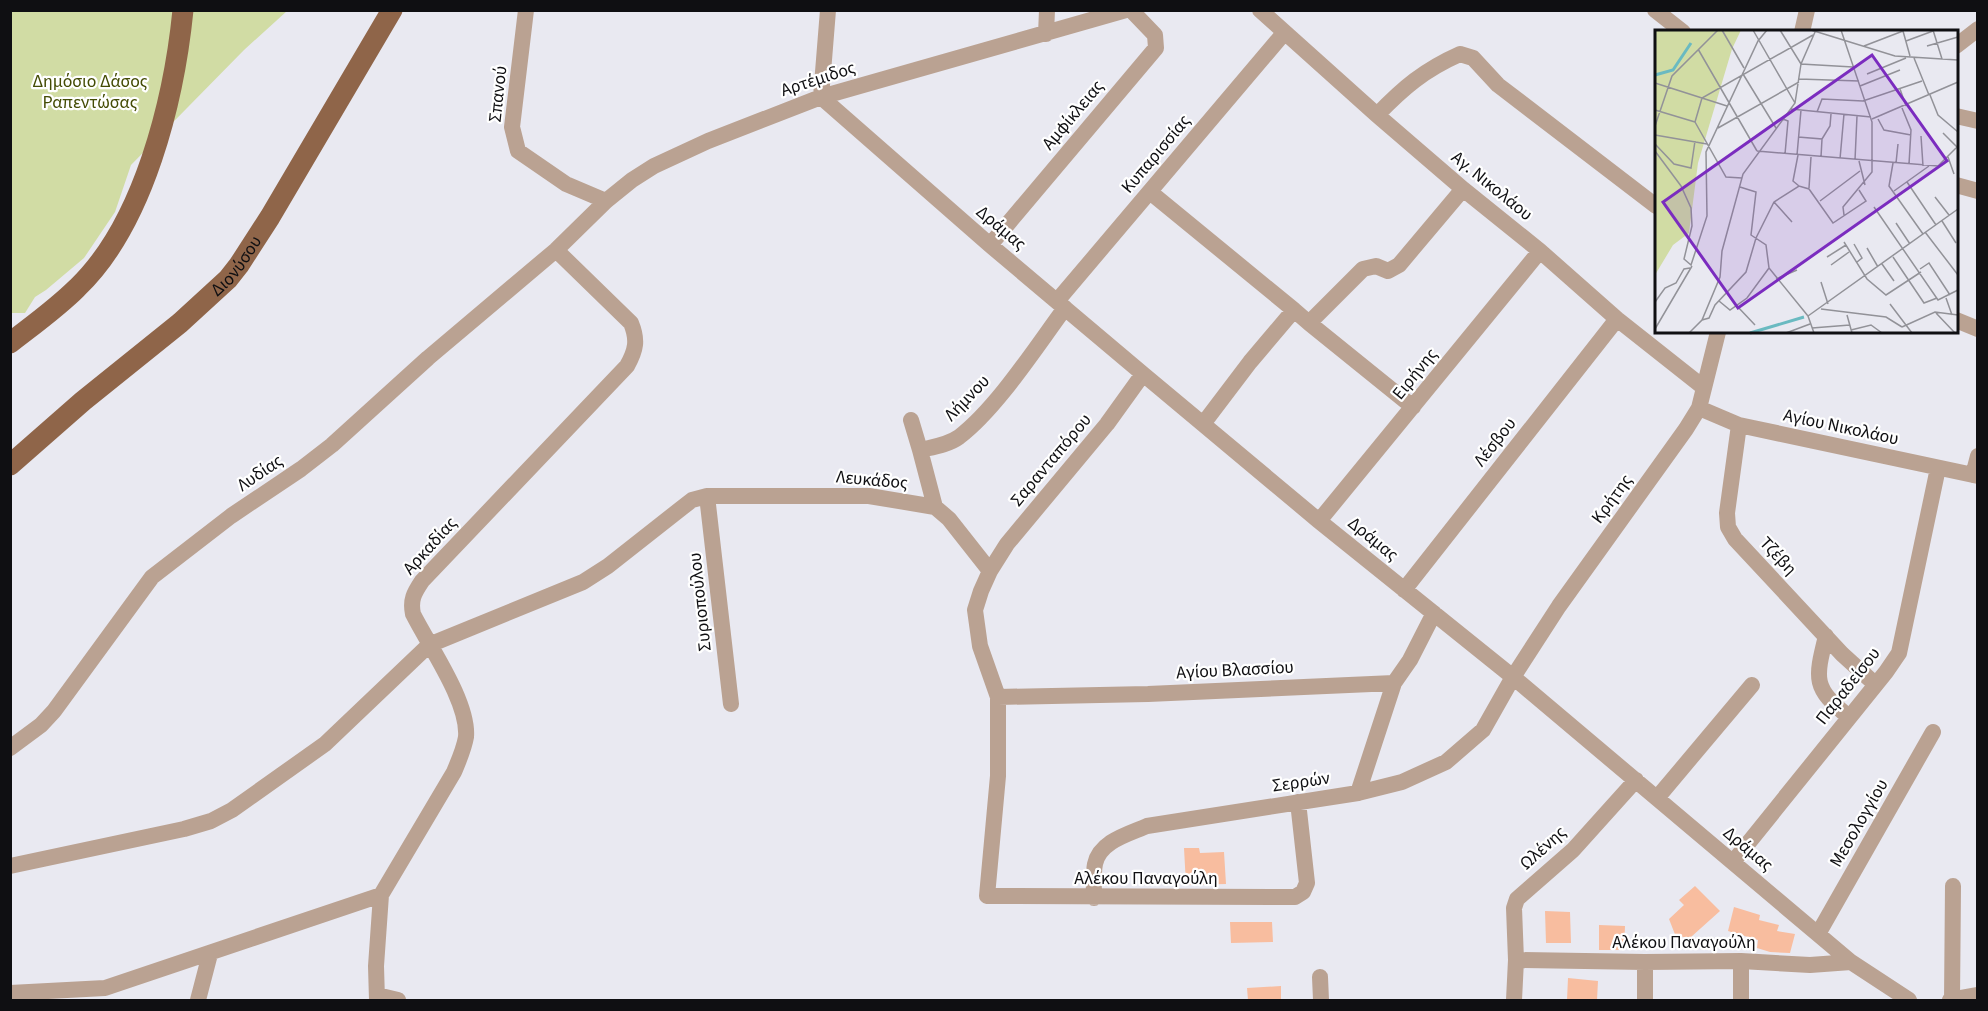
<svg xmlns="http://www.w3.org/2000/svg" width="1988" height="1011" viewBox="0 0 1988 1011" font-family="'Source Sans 3',sans-serif">
  <style>
    .green { fill: #d1dca4 }
    .building { fill: #f8bd9f }
    .lines { fill: none; stroke-linecap: round; stroke-linejoin: round }
    .minor { stroke: #baa292; stroke-width: 16 }
    .major { stroke: #8f6549; stroke-width: 21 }
    .labels { text-anchor: middle; dominant-baseline: central; stroke-width: 4.5; stroke-linejoin: round; paint-order: stroke }
    .street-label { font-size: 18px; fill: #0f0f12; stroke: #fff }
    .park-label { font-size: 18px; fill: #444c05; stroke: #fff }
    .inset-river { fill: none; stroke: #6abac1; stroke-width: 3 }
    .inset-road { fill: none; stroke: #929298; stroke-width: 1.5 }
    .view { fill: #7b2cbf; fill-opacity: 0.15; stroke: #7b2cbf; stroke-width: 3 }
    .inset-edge { fill: none; stroke: #0f0f12; stroke-width: 3 }
  </style>
  <rect width="100%" height="100%" fill="#e9e9f1"/>
  <path class="green" d="M11 11H287L244 50 131 165 115 212 84 258 46 290 35 297 25 313H11Z"/>
  <path class="building" d="M1184 848H1199L1200 853 1224 852 1226 884 1186 885Z
    M1695 886 1720 911 1691 937H1676L1669 919 1684 905 1679 900Z
    M1734 907 1760 915 1759 920 1779 925 1777 931 1795 934 1790 953 1770 952 1757 948 1758 940 1728 931Z
    M1545 911 1570 912 1571 943H1546Z
    M1230 922H1272L1273 942 1231 943Z
    M1599 925 1625 926 1624 950H1599Z
    M1568 978 1598 981 1597 1000H1567Z
    M1281 986V1000H1248L1247 988Z"/>
  <g class="lines">
    <path class="minor" d="M526 10 512 127 518 151 566 184 606 201
      M1260 10 1377 115 1463 189 1540 251 1617 319 1703 387
      M1655 10 1683 32
      M1802 32 1807 10
      M1046 34 1047 10
      M1956 46 1978 29
      M821 97 990 245 1143 374 1319 521 1513 677 1851 962 1909 1000
      M821 97 828 10
      M1377 115C1403 88 1424 70 1460 54L1473 58 1498 85 1656 206
      M1956 116 1978 121
      M1956 185 1978 191
      M1150 192 1294 310 1250 362 1203 424
      M990 245 1156 48 1155 35 1131 10
      M1057 301 1284 33
      M1294 310 1309 323 1363 269 1376 266 1388 271 1399 265 1463 189
      M1956 320 1978 329
      M1309 323 1413 407
      M1699 408 1739 425 1978 476
      M911 420 920 450
      M1739 425 1727 513 1728 527 1735 539 1842 654 1875 684
      M1973 475 1978 456
      M707 496 731 704
      M935 507 920 450C933 447 948 445 959 437 997 408 1036 347 1065 308
      M1319 521 1540 251
      M990 571 1007 544 1107 424 1143 374
      M1404 590 1617 319
      M1826 636C1815 680 1813 688 1849 717
      M998 697 1148 694 1394 683
      M10 748 41 725 54 711 152 577 231 516 301 469 332 445 428 358 556 250 606 201 632 180 654 166 708 141 821 97 1126 10
      M1358 793 1394 683 1410 660 1434 613
      M1657 798 1752 685
      M1733 862 1886 672 1899 653 1938 468
      M10 866 184 829 211 821 232 810 325 744 429 645 583 582 608 566 683 507 692 500 707 496H869L935 507 949 519 990 571 981 591 975 610 980 646 998 697V776L987 896 1295 897 1303 892 1307 883 1298 802
      M1094 898C1094 887 1093 874 1095 864 1100 841 1129 834 1147 826L1358 793 1402 782 1446 762 1483 730 1513 677 1559 606 1686 429 1699 408 1718 332
      M1818 934 1933 732
      M1516 960 1645 962 1741 961 1810 965 1851 962
      M1320 977 1321 1000
      M10 993 105 988 381 895
      M377 995 398 1000
      M198 1000 210 954
      M377 1000 376 966 381 895 454 772C459 760 464 749 466 737 469 702 429 646 413 614 410 600 414 593 422 581L627 366C636 350 638 340 631 323L556 250
      M1514 1000 1516 960 1514 908 1517 899 1573 850 1636 780
      M1645 1000V962
      M1741 1000V961
      M1950 1000 1978 995
      M1952 1000 1953 886"/>
    <g class="major">
      <path d="M10 343C33 325 57 308 77 288 144 224 174 100 183 10"/>
      <path id="s1" d="M10 465 83 401 180 323 228 279 239 265 270 217 392 10"/>
    </g>
  </g>
  <g class="labels">
    <g class="street-label">
      <text transform="translate(818 79) rotate(-18)">Αρτέμιδος</text>
      <text transform="translate(498 94) rotate(-84)">Σπανού</text>
      <text transform="translate(1073 115) rotate(-50)">Αμφίκλειας</text>
      <text transform="translate(1156 154) rotate(-50)">Κυπαρισσίας</text>
      <text transform="translate(1492 186) rotate(39)">Αγ. Νικολάου</text>
      <text transform="translate(1001 228) rotate(40)">Δράμας</text>
      <text stroke="none"><textPath href="#s1" startOffset="302">Διονύσου</textPath></text>
      <text transform="translate(1415 374) rotate(-51)">Ειρήνης</text>
      <text transform="translate(967 398) rotate(-46)">Λήμνου</text>
      <text transform="translate(1841 427) rotate(12)">Αγίου Νικολάου</text>
      <text transform="translate(1495 442) rotate(-52)">Λέσβου</text>
      <text transform="translate(1051 460) rotate(-50)">Σαρανταπόρου</text>
      <text transform="translate(260 473) rotate(-34)">Λυδίας</text>
      <text transform="translate(872 480) rotate(5)">Λευκάδος</text>
      <text transform="translate(1612 499) rotate(-54)">Κρήτης</text>
      <text transform="translate(1373 539) rotate(39)">Δράμας</text>
      <text transform="translate(430 546) rotate(-48)">Αρκαδίας</text>
      <text transform="translate(1778 556) rotate(47)">Τζέβη</text>
      <text transform="translate(700 602) rotate(-96)">Συριοπούλου</text>
      <text transform="translate(1235 670) rotate(-3)">Αγίου Βλασσίου</text>
      <text transform="translate(1848 686) rotate(-52)">Παραδείσου</text>
      <text transform="translate(1301 782) rotate(-8)">Σερρών</text>
      <text transform="translate(1859 823) rotate(-60)">Μεσολογγίου</text>
      <text transform="translate(1543 848) rotate(-42)">Ωλένης</text>
      <text transform="translate(1748 849) rotate(40)">Δράμας</text>
      <text x="1146" y="878">Αλέκου Παναγούλη</text>
      <text x="1684" y="942">Αλέκου Παναγούλη</text>
    </g>
    <g class="park-label">
      <text x="90" y="81">Δημόσιο Δάσος<tspan x="90" dy="21">Ραπεντώσας</tspan></text>
    </g>
  </g>
  <g transform="translate(1655 30)">
    <rect width="303" height="303" fill="#e9e9f1"/>
    <path d="M0 0H86L77 19 43 133 34 203 18 215 0 245Z" fill="#d1dca4"/>
    <path class="inset-river" d="M0 45 18 40 36 13M95 303 149 287"/>
    <path class="inset-road" d="M67 0 89 38M98 0 140 73M125 0 146 34 198 37M156 0 240 26 303 30M186 0 217 92V142L188 177 189 185M278 0 287 29M248 1 255 26M251 11 278 1M209 16 248 1M272 16 303 7M43 19 102 121M259 28 274 65M88 44 121 98M212 44 251 28M144 49 204 51M0 53 72 76M205 56 245 40M245 59 251 76M275 65 283 85 303 102M247 78 256 100 254 134M136 79 216 87M0 80 40 92M162 82 167 69 208 71 267 51M128 89 133 91 130 124M217 89 303 52M223 89 229 100 256 105M0 96 17 46 63 0M63 98 144 52M288 103 302 117M0 105 52 114M266 106 268 136M143 107 167 109 166 127M167 109 175 96 176 84M0 114 19 134 36 138 40 111M0 121 26 156 36 178 37 196 29 229 36 235 52 186 51 122 103 11 112 0M102 121 283 136 303 116M142 125 146 80M143 125 138 151 144 156M293 127 299 144M185 129 189 84M200 130 202 86M204 131 210 155M238 133 234 156 268 204M241 133 243 114M87 148 71 147 40 92 47 68 158 5M252 152 281 195M85 157 101 162 96 205 111 215 114 238 153 286M154 158 156 127M239 161 274 136M280 167 294 185M165 171 205 141M119 172 137 192M219 177 283 270 303 260M287 191 301 213M241 193 255 214M270 202 303 245M189 212 212 249 231 265 266 242M199 214 207 228 202 232M212 218 223 237M172 227 191 215M238 227 269 273 282 268M227 234 239 251M176 235 194 222M265 239 274 233 295 265M121 249 142 240M166 252 173 274M291 268 297 285M64 271 75 280 92 268 114 238M0 272 10 258 21 253 29 239 35 238M235 274 257 303M82 276 100 295M166 279 231 287 247 297M281 283 300 303M192 285 197 303M153 286 303 179M153 286 159 303M47 290 54 288 60 275 91 242 101 208 119 172 144 156 154 159 178 193 211 171 204 160M247 297 280 282 303 285M157 298 195 295M0 299 37 236M196 300 216 295 227 303M34 303 47 290 65 247 67 221 88 144 140 73 146 34 160 2M131 303 155 294"/>
    <path class="view" d="M217 25 292 131 83 278 8 172Z"/>
    <rect width="303" height="303" class="inset-edge"/>
  </g>
  <rect width="1988" height="1011" fill="none" stroke="#0f0f12" stroke-width="24"/>
</svg>
